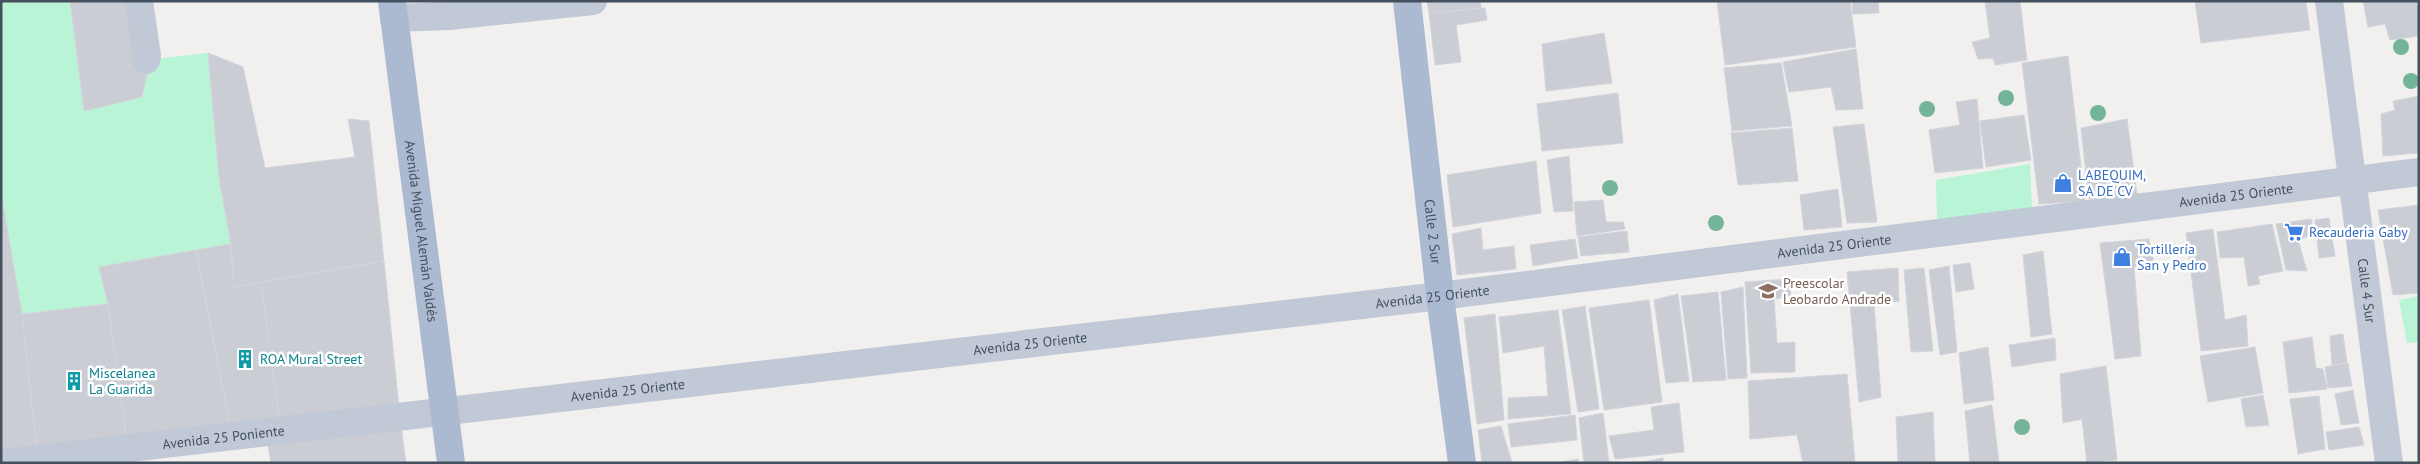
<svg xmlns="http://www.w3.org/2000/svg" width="2420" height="464" viewBox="0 0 2420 464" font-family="'PT Sans',sans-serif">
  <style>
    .green { fill: #b9f4d7 }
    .building { fill: #cbcdd5; stroke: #d3d4db }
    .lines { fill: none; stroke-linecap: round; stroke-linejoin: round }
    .minor { stroke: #c1c9d6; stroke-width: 28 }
    .major { stroke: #acbad1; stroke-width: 28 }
    .tree { fill: #74b49b }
    .labels { text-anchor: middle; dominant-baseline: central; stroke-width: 5; stroke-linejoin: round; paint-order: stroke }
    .shop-label { font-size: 14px; fill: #366cbe; stroke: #fff; text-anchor: start }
    .street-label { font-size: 14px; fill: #45505f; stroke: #fff }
    .education-label { font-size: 14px; fill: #785e54; stroke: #fff; text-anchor: start }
    .culture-label { font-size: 14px; fill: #0d838f; stroke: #fff; text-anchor: start }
  </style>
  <rect width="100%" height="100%" fill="#f2efef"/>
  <path class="green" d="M1 1H70L84 107 142 97 148 70 146 60 208 53 219 178 231 244 99 267 108 304 22 314 1 193Z
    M2030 164 2032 208 1937 221 1936 180Z
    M2419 296V342L2407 343 2399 300Z"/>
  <path class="building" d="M70 1H138L148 70 142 97 84 111Z
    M1427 1H1480L1481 8 1429 13Z
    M1717 1H1850L1856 47 1725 65Z
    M1852 1H1878L1879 13 1853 14Z
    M1985 1H2020L2027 60 1995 65 1993 58 1978 59 1972 42 1990 38Z
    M2195 1H2306L2310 30 2201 43Z
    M2363 1H2419V36L2390 40 2385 24 2368 27Z
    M1485 8 1487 20 1456 25 1461 62 1435 65 1429 13Z
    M1604 33 1612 83 1546 91 1542 44Z
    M1856 49 1863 109 1836 110 1831 87 1789 92 1783 62Z
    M208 53 243 67 265 168 355 157 348 119 369 121 384 261 234 287 231 244 219 178Z
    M2068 56 2085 201 2039 204 2022 63Z
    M1781 63 1792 126 1732 131 1724 68Z
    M1618 93 1623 143 1542 151 1537 104Z
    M2419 96V153L2383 156 2381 114 2395 110 2393 101Z
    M1977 99 1983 168 1935 173 1929 130 1960 125 1956 102Z
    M2024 115 2031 160 1986 167 1980 121Z
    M2127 119 2137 194 2089 199 2081 128Z
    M1864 124 1877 222 1847 223 1833 127Z
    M1792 128 1798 181 1738 185 1731 133Z
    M1569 156 1573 211 1554 212 1547 160Z
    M1536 161 1541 213 1453 227 1447 175Z
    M1838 189 1842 227 1804 230 1800 195Z
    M1 193 22 314 38 459 1 463Z
    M1603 200 1606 222H1623L1625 229 1577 236 1574 202Z
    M2419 205V293L2393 295 2378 210Z
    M2329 218 2335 256 2319 258 2315 220Z
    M2311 219 2314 234 2298 240 2307 271 2286 270 2276 224Z
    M2272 224 2283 271 2258 276 2260 284 2248 286 2244 257 2220 258 2217 232Z
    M1481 228 1483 250 1514 246 1516 269 1457 275 1452 234Z
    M2213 229 2225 320 2246 315 2248 346 2201 351 2186 233Z
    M1627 231 1629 252 1581 256 1578 237Z
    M1575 239 1578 258 1533 266 1530 245Z
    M2149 239 2154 263 2134 267 2141 356 2115 359 2100 243Z
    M231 244 234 287 261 282 281 431 232 437 196 250Z
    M196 250 232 437 128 448 108 304 99 267Z
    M2043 251 2052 334 2031 337 2023 255Z
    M384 261 400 417 281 431 261 282Z
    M1970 263 1974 289 1956 292 1953 265Z
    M1949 266 1957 352 1940 355 1929 270Z
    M1898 268 1899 301 1874 303 1881 397 1859 402 1847 272Z
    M1924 268 1933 351 1911 352 1904 270Z
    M1789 279 1791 296 1774 299 1777 343 1795 342V372L1751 373 1745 282Z
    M1743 287 1747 378 1728 379 1721 292Z
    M1718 292 1726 380 1693 382 1681 296Z
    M1678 294 1689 381 1666 383 1654 300Z
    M1649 300 1662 402 1604 410 1589 308Z
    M108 304 128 448 38 459 22 314Z
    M1585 306 1599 409 1578 412 1562 310Z
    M1558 310 1571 414 1508 419V398L1548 396 1544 346 1503 353 1499 317Z
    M1495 314 1504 420 1477 424 1464 318Z
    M2343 334 2347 362 2332 365 2330 336Z
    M2312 337 2316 368 2323 369 2327 389 2289 393 2283 342Z
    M2055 338 2056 360 2012 367 2009 345Z
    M1988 347 1994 400 1964 404 1959 353Z
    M2255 347 2263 393 2208 402 2200 356Z
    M2348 363 2352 386 2328 388 2325 367Z
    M2106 366 2117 460 2087 463 2082 419 2063 423 2060 374Z
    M1847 374 1855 463H1803L1797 435 1750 439 1748 381Z
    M2353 390 2359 423 2341 425 2335 394Z
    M2263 395 2269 425 2246 427 2241 399Z
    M2319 396 2325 449 2298 454 2290 399Z
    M1679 403 1684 452 1615 459 1609 436 1654 430 1651 407Z
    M1992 405 1999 463H1970L1965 411Z
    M1933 412 1935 463H1898L1896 417Z
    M1603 413 1609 463H1584L1579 418Z
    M1575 415 1577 440 1511 447 1508 424Z
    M400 417 406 463H271L266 433Z
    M1501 426 1512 463H1482L1478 430Z
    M2359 427 2364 445 2329 450 2326 432Z
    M1663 458V463H1638Z
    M1578 459 1579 463H1555Z"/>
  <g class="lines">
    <g class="minor">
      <path d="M139 1 147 56 146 60"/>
      <path id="s1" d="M2329 1 2389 463"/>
      <path d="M394 18 449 16 593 1"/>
      <path id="s2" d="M1 463 1440 296 2419 172"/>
    </g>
    <g class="major">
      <path id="s3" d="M392 1 451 463"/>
      <path id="s4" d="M1407 1 1440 296 1462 463"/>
    </g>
  </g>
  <g class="tree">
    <circle cx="2401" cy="47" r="8"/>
    <circle cx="2411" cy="81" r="8"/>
    <circle cx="2006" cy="98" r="8"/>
    <circle cx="1927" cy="109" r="8"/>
    <circle cx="2098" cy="113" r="8"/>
    <circle cx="1610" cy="188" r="8"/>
    <circle cx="1716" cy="223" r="8"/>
    <circle cx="2022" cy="427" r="8"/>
  </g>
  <defs>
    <g id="shop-bare" transform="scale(1.5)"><path d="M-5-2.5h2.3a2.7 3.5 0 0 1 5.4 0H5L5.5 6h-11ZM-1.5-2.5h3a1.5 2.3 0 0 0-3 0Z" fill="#3f7fe0" stroke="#fff" stroke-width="2.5" paint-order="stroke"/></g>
    <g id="supermarket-bare" transform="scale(1.5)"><path d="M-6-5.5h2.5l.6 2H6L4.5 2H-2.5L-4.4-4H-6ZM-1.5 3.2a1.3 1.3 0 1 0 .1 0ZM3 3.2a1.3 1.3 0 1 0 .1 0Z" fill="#3f7fe0" stroke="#fff" stroke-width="2.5" paint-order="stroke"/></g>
    <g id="school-bare" transform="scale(1.5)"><path d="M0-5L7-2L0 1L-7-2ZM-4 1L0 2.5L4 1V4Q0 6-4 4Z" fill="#8d6e63" stroke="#fff" stroke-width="2.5" paint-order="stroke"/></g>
    <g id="building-bare" transform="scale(1.5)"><path d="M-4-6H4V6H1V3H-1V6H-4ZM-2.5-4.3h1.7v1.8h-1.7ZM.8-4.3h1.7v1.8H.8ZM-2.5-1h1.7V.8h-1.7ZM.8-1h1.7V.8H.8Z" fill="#0f9aa8" stroke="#fff" stroke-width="2.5" paint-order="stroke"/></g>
  </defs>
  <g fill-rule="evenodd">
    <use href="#shop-bare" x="2063" y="183"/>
    <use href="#supermarket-bare" x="2294" y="232"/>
    <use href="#shop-bare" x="2122" y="257"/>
    <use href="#school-bare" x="1768" y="291"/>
    <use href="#building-bare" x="245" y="359"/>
    <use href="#building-bare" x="74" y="381"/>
  </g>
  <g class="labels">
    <g class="shop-label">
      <text x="2078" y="175">LABEQUIM,<tspan x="2078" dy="16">SA DE CV</tspan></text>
      <text x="2309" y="232">Recauderia Gaby</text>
      <text x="2137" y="249">Tortillería<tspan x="2137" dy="16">San y Pedro</tspan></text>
    </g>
    <g class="street-label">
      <text stroke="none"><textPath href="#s2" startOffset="2251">Avenida 25 Oriente</textPath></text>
      <text stroke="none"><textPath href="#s3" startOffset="232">Avenida Miguel Alemán Valdés</textPath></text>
      <text stroke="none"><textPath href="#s4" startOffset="232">Calle 2 Sur</textPath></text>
      <text stroke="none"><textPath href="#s2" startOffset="1846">Avenida 25 Oriente</textPath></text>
      <text stroke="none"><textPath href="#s1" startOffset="292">Calle 4 Sur</textPath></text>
      <text stroke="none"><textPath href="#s2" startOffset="1441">Avenida 25 Oriente</textPath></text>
      <text stroke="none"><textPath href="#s2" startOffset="1036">Avenida 25 Oriente</textPath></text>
      <text stroke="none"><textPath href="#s2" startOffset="631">Avenida 25 Oriente</textPath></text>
      <text stroke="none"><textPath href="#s2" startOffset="224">Avenida 25 Poniente</textPath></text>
    </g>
    <g class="education-label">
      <text x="1783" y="283">Preescolar<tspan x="1783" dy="16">Leobardo Andrade</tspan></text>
    </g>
    <g class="culture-label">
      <text x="260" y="359">ROA Mural Street</text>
      <text x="89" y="373">Miscelanea<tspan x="89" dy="16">La Guarida</tspan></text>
    </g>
  </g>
  <rect width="2420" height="464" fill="none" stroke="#45505f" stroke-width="5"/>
</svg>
